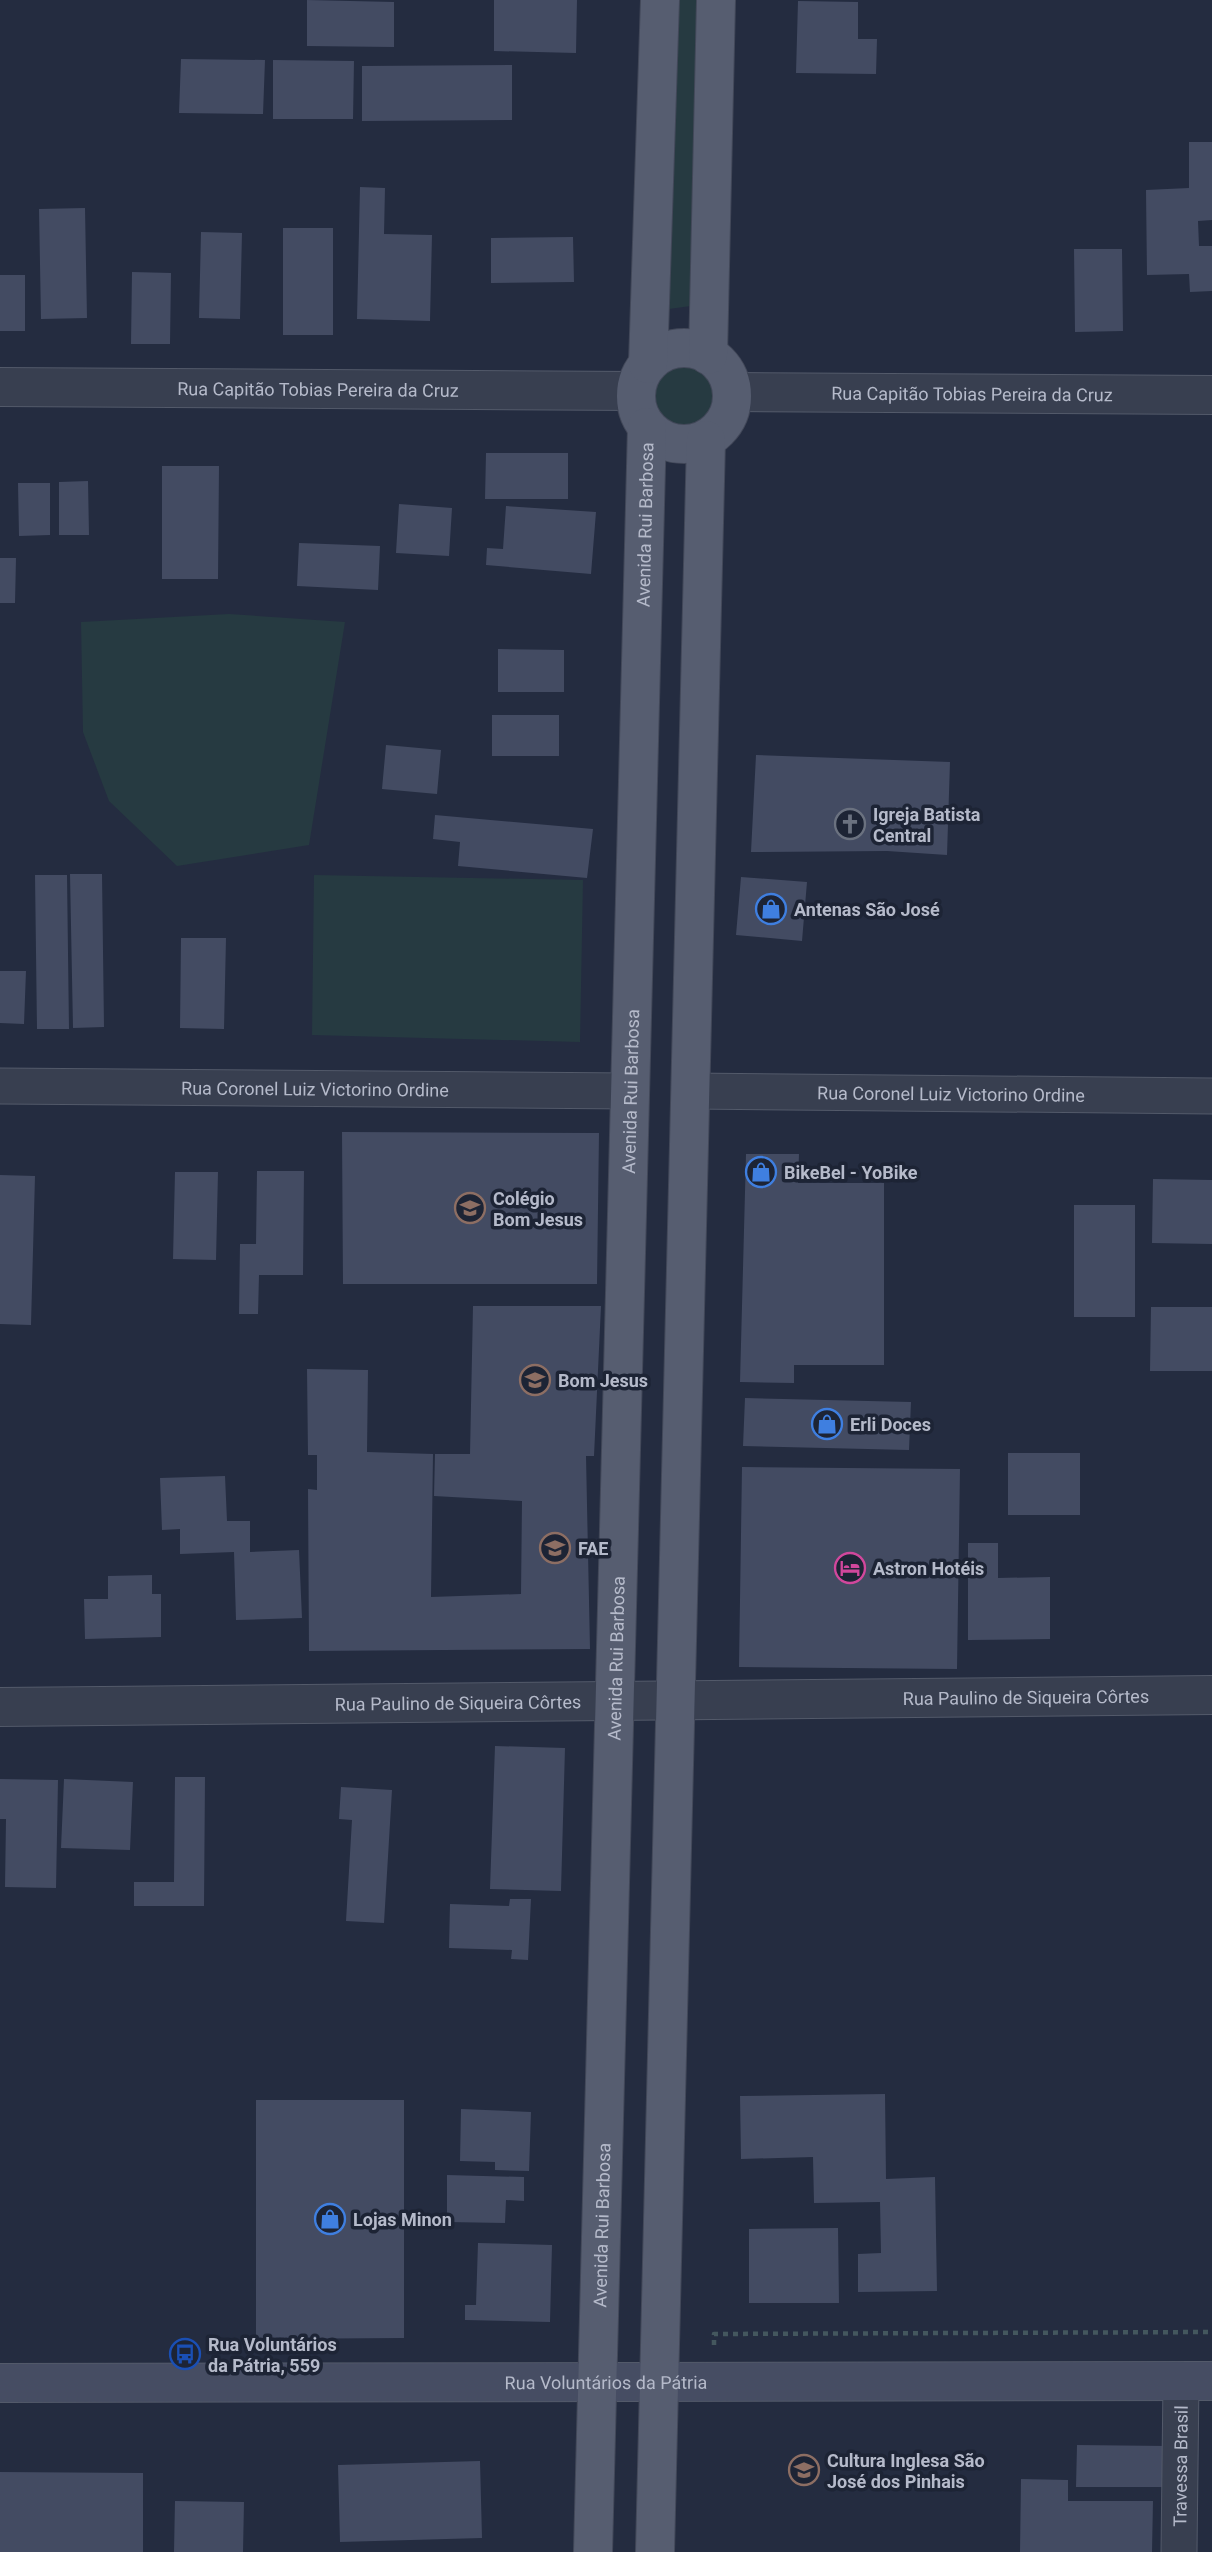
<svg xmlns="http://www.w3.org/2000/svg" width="1212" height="2552" viewBox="0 0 1212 2552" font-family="Roboto,sans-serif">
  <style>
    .green { fill: #263a41 }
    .building { fill: #434b62 }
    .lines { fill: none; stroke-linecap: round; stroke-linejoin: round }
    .minor-casing { stroke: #535a6a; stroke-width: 37 }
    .tertiary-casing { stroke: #535a6a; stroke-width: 40 }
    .secondary-casing { stroke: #535a6a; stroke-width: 40 }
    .primary-casing { stroke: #424859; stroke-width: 40 }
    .path { stroke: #44575e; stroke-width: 4.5; stroke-dasharray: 5 5; stroke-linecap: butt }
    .minor { stroke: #383f50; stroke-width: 35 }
    .tertiary { stroke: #383f50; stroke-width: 38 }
    .secondary { stroke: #464d63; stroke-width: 38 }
    .primary { stroke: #565d70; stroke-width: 38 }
    .labels { text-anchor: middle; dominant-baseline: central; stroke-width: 7; stroke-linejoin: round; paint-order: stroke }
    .street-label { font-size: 18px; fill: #b5baca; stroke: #1d2435 }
    .poi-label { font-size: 18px; font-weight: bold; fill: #b5baca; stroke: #1d2435; text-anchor: start }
  </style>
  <rect width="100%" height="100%" fill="#242c40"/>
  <path class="green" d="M675 0H711L705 304 669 309Z
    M648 397a35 35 0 1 1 70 0a35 35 0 1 1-70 0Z
    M229 614 345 622 309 845 177 866 109 801 83 732 81 622Z
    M314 875 583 880 580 1042 312 1035Z"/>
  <path class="building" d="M307 0 394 2V47L307 46Z
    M494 0H577L576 53 494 51Z
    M798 1 858 2V39H877L876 74 796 73Z
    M181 59 265 60 263 114 179 113Z
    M273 60 354 61 353 119H273Z
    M512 65V120L362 121V66Z
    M1189 142H1212V220L1198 221 1199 246H1212V291L1190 292 1189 274 1147 275 1146 190 1189 188Z
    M360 187 385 188 384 234 432 235 430 321 357 319Z
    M85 208 87 318 41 319 39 209Z
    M283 228H333V335H283Z
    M201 232 242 233 240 319 199 318Z
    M573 237 574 282 491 283V238Z
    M1074 249H1122L1123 331 1075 332Z
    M132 272 171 273 170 344H131Z
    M0 275H25V331H0Z
    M486 453H568V499H485Z
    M162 466H219L218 579H162Z
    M88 481 89 535H59V482Z
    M18 483H50V535L19 536Z
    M399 504 452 508 449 556 396 553Z
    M506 506 596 512 591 574 486 565 487 548 503 549Z
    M299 543 380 546 378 590 297 586Z
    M0 558H16L15 603H0Z
    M498 649 564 650V692H498Z
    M492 715H559V756H492Z
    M386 745 441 750 437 794 382 789Z
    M756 755 950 762 947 855 887 851 751 852Z
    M435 815 593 829 587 878 458 866 460 842 433 839Z
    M70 874H102L104 1027 73 1028Z
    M35 875H67L69 1029H37Z
    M741 877 807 882 802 941 736 935Z
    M181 938H226L224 1029 180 1028Z
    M0 971H26L24 1024 0 1023Z
    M342 1132 599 1133 597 1284H343Z
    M746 1154H799L798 1183H884V1365H794V1383L740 1382Z
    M257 1171H304L303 1275H259L258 1314H239L240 1244H256Z
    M175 1172H218L216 1260 173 1259Z
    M0 1175 35 1176 31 1325 0 1324Z
    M1153 1179 1212 1180V1244L1152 1243Z
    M1074 1205H1135V1317H1074Z
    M473 1306H601L594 1456H586L590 1649 309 1651 308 1489 317 1490V1455H308L307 1369 368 1370 367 1452 433 1454 431 1597 521 1594 522 1501 434 1496 435 1454H470Z
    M1151 1307H1212V1371H1150Z
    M745 1398 911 1402 909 1450 743 1446Z
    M1008 1453H1080V1515H1008Z
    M742 1467 960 1469 957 1669 739 1667Z
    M225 1476 227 1521H250V1552L299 1550 302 1618 236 1620 234 1552 180 1554V1529L162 1530 160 1478Z
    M968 1543H998V1578L1050 1577V1639L968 1640Z
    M152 1575V1594H161V1637L85 1639 84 1599H108V1576Z
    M495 1746 565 1748 561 1891 490 1889Z
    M175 1777H205L204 1906H134V1882H174Z
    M0 1779 58 1780 56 1888 5 1887 6 1819H0Z
    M64 1779 133 1782 130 1850 61 1848Z
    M341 1787 392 1790 384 1923 346 1921 352 1820 339 1819Z
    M510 1899H531L528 1960 511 1959 512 1950 449 1948 450 1904 509 1906Z
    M885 2094 886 2179 935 2177 937 2291 858 2292V2254L881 2253 880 2202 814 2203 813 2157 741 2159 740 2096Z
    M256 2100H404V2338L256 2339Z
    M461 2109 531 2112 529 2171 495 2170V2162L460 2161Z
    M447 2175 524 2177V2201L506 2200 505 2223 447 2222Z
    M838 2228 839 2303H749V2229Z
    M478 2243 552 2245 550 2322 465 2320V2305H476Z
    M1077 2445 1167 2446 1166 2487H1076Z
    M480 2461 482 2538 340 2542 338 2465Z
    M0 2472 143 2473V2552H0Z
    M1021 2479 1068 2480V2501H1153L1152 2552H1020Z
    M175 2501 244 2502 243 2552H174Z"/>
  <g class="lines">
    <g class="minor-casing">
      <g id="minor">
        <path id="s1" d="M0 1086 630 1091"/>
        <path id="s2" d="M690 1091 1212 1096"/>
        <path id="s3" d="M1179 2552 1181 2381"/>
      </g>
    </g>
    <g class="tertiary-casing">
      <g id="tertiary">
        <path id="s4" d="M0 387 636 391"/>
        <path id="s5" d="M732 392 1212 395"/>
        <path id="s6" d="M0 1707 1212 1695"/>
      </g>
    </g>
    <g class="secondary-casing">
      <g id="secondary">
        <path id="s7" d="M0 2383 1212 2381"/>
      </g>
    </g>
    <g class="primary-casing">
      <g id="primary">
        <circle cx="684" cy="396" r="48"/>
        <path d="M708 355 716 0"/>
        <path d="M648 364 660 0"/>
        <path id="s8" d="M593 2552 647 427"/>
        <path d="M655 2552 706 440"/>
      </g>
    </g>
    <path class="path" d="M714 2345V2334L1212 2332"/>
    <use href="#minor" class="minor"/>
    <use href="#tertiary" class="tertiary"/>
    <use href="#secondary" class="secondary"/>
    <use href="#primary" class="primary"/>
  </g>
  <defs>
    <g id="church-ring" transform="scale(1.575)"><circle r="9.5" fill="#1d2435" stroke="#6b7280" stroke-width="1.5"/><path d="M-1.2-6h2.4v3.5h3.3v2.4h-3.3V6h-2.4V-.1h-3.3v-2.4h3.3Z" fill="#6b7280"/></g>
    <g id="shop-ring" transform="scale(1.575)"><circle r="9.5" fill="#1d2435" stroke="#3f7fe0" stroke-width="1.5"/><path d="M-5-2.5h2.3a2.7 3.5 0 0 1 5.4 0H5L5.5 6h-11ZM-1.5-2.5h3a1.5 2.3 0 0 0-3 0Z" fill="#3f7fe0"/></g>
    <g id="school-ring" transform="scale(1.575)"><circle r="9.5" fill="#1d2435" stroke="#8d6e63" stroke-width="1.5"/><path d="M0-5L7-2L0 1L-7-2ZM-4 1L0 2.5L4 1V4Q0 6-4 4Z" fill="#8d6e63"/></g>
    <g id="hotel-ring" transform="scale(1.575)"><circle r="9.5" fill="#1d2435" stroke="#d1479c" stroke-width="1.5"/><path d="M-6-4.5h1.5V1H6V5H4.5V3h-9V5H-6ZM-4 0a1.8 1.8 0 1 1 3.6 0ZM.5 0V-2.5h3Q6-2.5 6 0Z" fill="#d1479c"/></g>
    <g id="bus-ring" transform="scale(1.575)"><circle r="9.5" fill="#1d2435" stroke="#1a4fb4" stroke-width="1.5"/><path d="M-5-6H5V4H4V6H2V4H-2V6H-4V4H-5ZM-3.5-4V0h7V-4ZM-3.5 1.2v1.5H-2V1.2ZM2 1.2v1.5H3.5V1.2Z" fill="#1a4fb4"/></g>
  </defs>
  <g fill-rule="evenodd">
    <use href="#church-ring" x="850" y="824"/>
    <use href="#shop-ring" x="771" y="909"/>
    <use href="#shop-ring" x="761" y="1172"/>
    <use href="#school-ring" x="470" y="1208"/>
    <use href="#school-ring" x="535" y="1380"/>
    <use href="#shop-ring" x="827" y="1424"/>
    <use href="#school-ring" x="555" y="1548"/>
    <use href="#hotel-ring" x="850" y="1568"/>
    <use href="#shop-ring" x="330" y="2219"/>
    <use href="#bus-ring" x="185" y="2354"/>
    <use href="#school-ring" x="804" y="2470"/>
  </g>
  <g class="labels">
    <g class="street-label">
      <text stroke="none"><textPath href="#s4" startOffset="318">Rua Capitão Tobias Pereira da Cruz</textPath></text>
      <text stroke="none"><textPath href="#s5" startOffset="240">Rua Capitão Tobias Pereira da Cruz</textPath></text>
      <text stroke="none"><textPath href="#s8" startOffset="2028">Avenida Rui Barbosa</textPath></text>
      <text stroke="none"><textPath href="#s1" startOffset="315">Rua Coronel Luiz Victorino Ordine</textPath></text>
      <text stroke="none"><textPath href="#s8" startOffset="1461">Avenida Rui Barbosa</textPath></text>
      <text stroke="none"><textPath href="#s2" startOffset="261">Rua Coronel Luiz Victorino Ordine</textPath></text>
      <text stroke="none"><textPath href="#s8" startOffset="894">Avenida Rui Barbosa</textPath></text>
      <text stroke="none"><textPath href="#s6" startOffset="1026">Rua Paulino de Siqueira Côrtes</textPath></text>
      <text stroke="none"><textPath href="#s6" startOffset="458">Rua Paulino de Siqueira Côrtes</textPath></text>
      <text stroke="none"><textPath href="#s8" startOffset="327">Avenida Rui Barbosa</textPath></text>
      <text stroke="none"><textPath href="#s7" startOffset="606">Rua Voluntários da Pátria</textPath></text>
      <text stroke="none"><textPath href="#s3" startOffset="86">Travessa Brasil</textPath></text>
    </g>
    <g class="poi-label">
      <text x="873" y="814">Igreja Batista<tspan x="873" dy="21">Central</tspan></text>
      <text x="794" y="909">Antenas São José</text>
      <text x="784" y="1172">BikeBel - YoBike</text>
      <text x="493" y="1198">Colégio<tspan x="493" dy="21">Bom Jesus</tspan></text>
      <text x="558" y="1380">Bom Jesus</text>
      <text x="850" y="1424">Erli Doces</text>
      <text x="578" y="1548">FAE</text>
      <text x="873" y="1568">Astron Hotéis</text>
      <text x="353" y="2219">Lojas Minon</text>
      <text x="208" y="2344">Rua Voluntários<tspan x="208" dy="21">da Pátria, 559</tspan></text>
      <text x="827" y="2460">Cultura Inglesa São<tspan x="827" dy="21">José dos Pinhais</tspan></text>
    </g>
  </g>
</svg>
